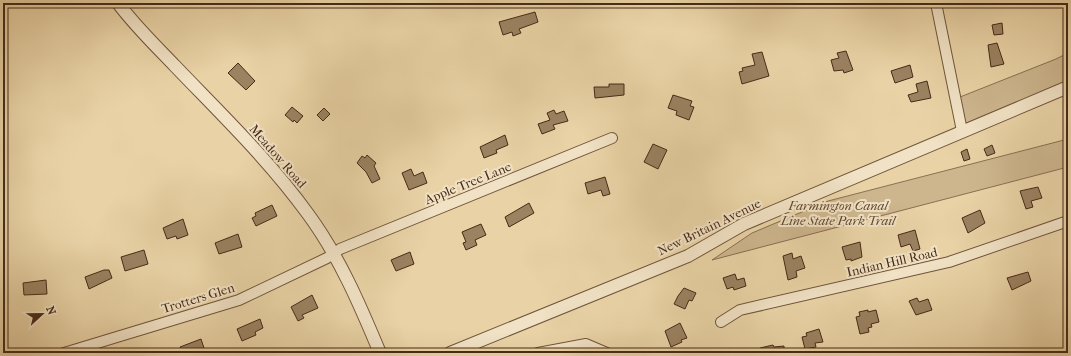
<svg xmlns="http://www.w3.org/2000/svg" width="1071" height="356" viewBox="0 0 1071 356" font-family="'IM FELL French Canon',serif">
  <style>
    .green { fill: #cdb68e; stroke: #8a7052 }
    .building { fill: #9b8261; stroke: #472b17 }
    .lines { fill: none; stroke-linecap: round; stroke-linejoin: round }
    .minor-casing { stroke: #70553b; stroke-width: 12 }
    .tertiary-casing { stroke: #70553b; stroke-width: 14 }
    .minor { stroke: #f1e2c5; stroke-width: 10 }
    .tertiary { stroke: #f1e2c5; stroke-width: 12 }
    .labels { text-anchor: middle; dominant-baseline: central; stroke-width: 4; stroke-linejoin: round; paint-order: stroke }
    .street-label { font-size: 13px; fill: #472b17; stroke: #f1e2c5 }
    .park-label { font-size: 13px; font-style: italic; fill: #62472f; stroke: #f1e2c5 }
  </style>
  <rect width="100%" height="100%" fill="#e9d3a6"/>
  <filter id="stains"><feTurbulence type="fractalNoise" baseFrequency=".005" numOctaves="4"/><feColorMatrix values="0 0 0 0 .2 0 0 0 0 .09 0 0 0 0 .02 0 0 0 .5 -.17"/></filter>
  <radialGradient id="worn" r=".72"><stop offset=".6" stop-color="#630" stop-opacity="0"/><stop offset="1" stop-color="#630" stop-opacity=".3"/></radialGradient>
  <path class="green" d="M1068 48V87L962 131 955 99 1056 59 1064 55Z
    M1068 139V167L712 260 752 233 828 201Z"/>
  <path class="building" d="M535 12 538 22 519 29 521 33 513 36 512 32 503 35 499 22Z
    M1002 23 1003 34 994 35 992 25Z
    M997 43 1004 64 991 67 988 45Z
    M846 51 853 70 844 73 843 70 834 71 831 60 839 58 837 53Z
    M762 52 769 76 742 84 739 72 743 71 742 68 755 65 752 54Z
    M238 63 255 81 246 90 228 73Z
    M910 65 913 77 895 83 891 71Z
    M927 81 931 98 911 102 908 95 918 92 916 84Z
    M609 84H624V95L595 98 594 87H609Z
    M673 95 692 101 690 106 694 107 689 120 676 115 677 111 668 108Z
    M292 107 303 116 297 123 294 120 293 122 285 115Z
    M324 108 330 114 323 121 317 115Z
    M554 110 556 114 564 111 568 121 553 125 555 129 542 134 538 124 550 120 547 113Z
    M505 135 508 145 496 150 497 153 484 158 480 147Z
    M653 144 667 150 658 169 644 162Z
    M992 145 995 153 987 156 984 149Z
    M967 149 970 159 964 161 961 152Z
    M367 155 376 163 374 166 380 179 372 183 366 172 357 163 362 156 365 158Z
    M411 169 414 176 423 172 427 183 409 190 402 173Z
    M605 177 610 194 603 196 601 190 588 194 585 183Z
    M1038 187 1042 198 1031 201 1033 207 1026 209 1020 191Z
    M529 203 534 213 509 227 505 217Z
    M272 205 277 216 256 226 252 218 256 216 255 213Z
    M980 210 985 223 968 233 962 218Z
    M183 219 188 235 177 239 176 236 167 239 163 228Z
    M481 224 486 235 475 240 477 245 466 250 463 243 466 242 462 232Z
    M915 230 920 249 913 251 910 244 901 247 898 235Z
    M238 234 242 247 219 254 215 243Z
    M860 242 862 257 851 261V259L846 260 842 247Z
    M144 250 148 264 125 271 121 257Z
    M410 252 414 264 396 271 391 260Z
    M792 253 793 259 801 256 805 268 796 271 797 277 788 280 783 256Z
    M104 270H109L112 278 89 289 85 277Z
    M1028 272 1031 281 1012 290 1007 278Z
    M735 274 737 280 744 278 746 286 734 290 733 287 727 289 723 278Z
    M46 280 47 294 24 295 23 283Z
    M684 288 696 293 692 301 689 300 685 309 674 304 678 296Z
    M312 295 318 308 302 315 304 318 298 321 291 307Z
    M917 298 919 302 928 299 932 310 916 315 909 301Z
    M868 310V312L876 310 879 322 871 324 872 327 868 328 869 332 860 334 856 317 860 316 859 312Z
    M260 319 263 328 255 332 256 335 242 341 237 329Z
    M680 323 687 338 681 340 682 342 671 347 665 331Z
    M819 329 823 342 815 343 816 347 805 349 802 337 807 336 806 333Z
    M201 339 205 351 198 353H182L180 347Z
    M773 345 774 347 784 346V353H760V348Z"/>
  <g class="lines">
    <g class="minor-casing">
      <path id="minor" d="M936 3 962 131
        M721 322 740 310 949 262 1068 221
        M64 353 239 300 327 258 340 249 612 138
        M538 353 586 344 607 353"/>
    </g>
    <g class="tertiary-casing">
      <path id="tertiary" d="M118 3C135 26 155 45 175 66 220 113 269 160 308 214 339 256 360 305 380 353
        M450 353 688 256 744 224 1068 87"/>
    </g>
    <use href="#minor" class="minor"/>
    <use href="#tertiary" class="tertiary"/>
  </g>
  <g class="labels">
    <g class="street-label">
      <text transform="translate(278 156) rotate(49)">Meadow Road</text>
      <text transform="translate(468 183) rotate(-22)">Apple Tree Lane</text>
      <text transform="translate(709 227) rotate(-26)">New Britain Avenue</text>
      <text transform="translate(892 262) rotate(-13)">Indian Hill Road</text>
      <text transform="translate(198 298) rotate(-17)">Trotters Glen</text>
    </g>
    <g class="park-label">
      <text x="838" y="205">Farmington Canal<tspan x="838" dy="15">Line State Park Trail</tspan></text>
    </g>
  </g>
  <rect width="1071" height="356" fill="none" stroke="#e9d3a6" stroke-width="16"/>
  <rect x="4" y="4" width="1063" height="348" fill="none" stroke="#472b17" stroke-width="2"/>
  <rect x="8" y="8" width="1055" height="340" fill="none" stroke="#472b17"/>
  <g transform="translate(42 314) rotate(68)" stroke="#f1e2c5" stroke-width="3" paint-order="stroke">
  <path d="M0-3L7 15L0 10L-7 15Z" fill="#472b17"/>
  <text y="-6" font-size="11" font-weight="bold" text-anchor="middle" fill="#472b17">N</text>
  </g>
  <rect width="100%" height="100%" filter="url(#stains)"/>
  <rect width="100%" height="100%" fill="url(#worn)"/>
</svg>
